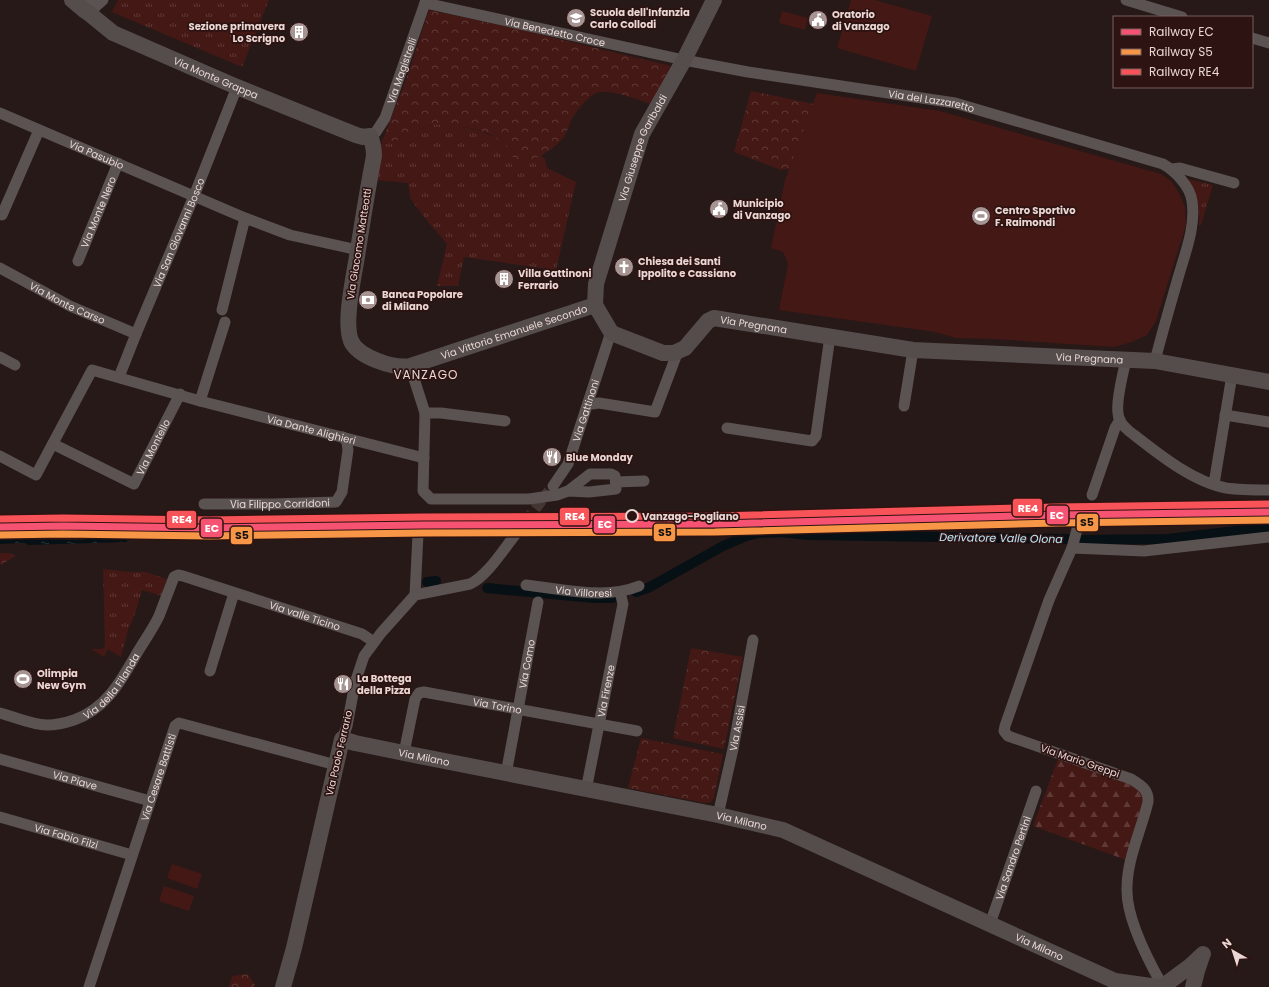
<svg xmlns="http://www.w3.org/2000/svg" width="1269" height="987" viewBox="0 0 1269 987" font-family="Poppins,sans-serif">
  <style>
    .grass { fill: url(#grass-tufts) }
    .forest { fill: url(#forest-firs) }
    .park { fill: url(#park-crowns) }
    .garden { fill: #441815 }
    .water { fill: url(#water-ripples) }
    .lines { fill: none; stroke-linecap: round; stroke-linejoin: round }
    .canal { stroke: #071015; stroke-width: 10 }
    .street-tunnel { stroke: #443633; stroke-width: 11; stroke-dasharray: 11 5.5; stroke-linecap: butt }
    .street { stroke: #5a5352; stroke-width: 11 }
    .secondary { stroke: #544d4c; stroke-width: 16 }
    .rail-1-casing { stroke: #2d1311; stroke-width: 10 }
    .rail-2-casing { stroke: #2d1311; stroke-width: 10 }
    .rail-3-casing { stroke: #2d1311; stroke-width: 10 }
    .rail-1 { stroke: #f65372; stroke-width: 7 }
    .rail-2 { stroke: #f79647; stroke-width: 7 }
    .rail-3 { stroke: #f75359; stroke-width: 7 }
    .stop-dot { fill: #2d1311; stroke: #ead7d4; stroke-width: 2 }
    .labels { text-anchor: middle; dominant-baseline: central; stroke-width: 3.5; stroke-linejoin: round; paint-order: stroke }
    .poi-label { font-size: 10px; font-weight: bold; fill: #ead7d4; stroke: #2d1311; text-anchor: start }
    .street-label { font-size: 10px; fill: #ead7d4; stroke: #2d1311 }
    .stop-label { font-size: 10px; font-weight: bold; fill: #ead7d4; stroke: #2d1311; text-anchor: start }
    .water-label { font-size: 11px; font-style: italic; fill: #bbe9fd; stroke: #2d1311 }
    .quarter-label { font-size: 12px; letter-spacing: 1px; fill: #ead7d4; stroke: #2d1311 }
    .line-badge { stroke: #2d1311; stroke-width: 1.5 }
    .badge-label { font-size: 11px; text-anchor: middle; font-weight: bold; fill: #fff }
    .pale-badge-label { font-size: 11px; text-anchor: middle; font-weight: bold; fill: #111 }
  </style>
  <defs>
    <pattern id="grass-tufts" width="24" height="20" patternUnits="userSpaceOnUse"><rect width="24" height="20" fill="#441815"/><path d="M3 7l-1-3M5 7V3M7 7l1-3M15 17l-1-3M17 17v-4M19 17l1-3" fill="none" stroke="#5f3936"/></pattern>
    <pattern id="forest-firs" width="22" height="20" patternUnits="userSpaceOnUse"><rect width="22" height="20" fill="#441815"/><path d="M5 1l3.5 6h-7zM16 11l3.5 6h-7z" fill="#5f3936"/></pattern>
    <pattern id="park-crowns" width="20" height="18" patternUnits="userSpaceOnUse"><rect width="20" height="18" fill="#441815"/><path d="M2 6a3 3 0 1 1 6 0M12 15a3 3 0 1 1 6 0" fill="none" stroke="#5f3936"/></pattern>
    <pattern id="water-ripples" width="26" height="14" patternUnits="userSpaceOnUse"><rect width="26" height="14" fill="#071015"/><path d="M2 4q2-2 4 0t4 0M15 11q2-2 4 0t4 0" fill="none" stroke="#2b3236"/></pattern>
  </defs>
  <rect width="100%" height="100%" fill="#271917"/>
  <path class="grass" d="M118 0H269L242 67 112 12Z
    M432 124C462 126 488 128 511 149 516 153 520 159 524 163L540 155 545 159 547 168 576 182 556 270 464 257 458 286H437L447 244 424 217 410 198 408 183 376 180 381 144 391 143Z
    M1188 179 1213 185 1201 225H1199C1200 206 1197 195 1188 179Z
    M103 569 131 572H146L167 579 162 596 142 590 135 614 128 630 121 657 108 649 104 657 91 649H102L105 646Z"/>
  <path class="forest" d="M1058 759 1128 783C1136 788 1142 792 1144 801L1129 861 1033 826Z"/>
  <path class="park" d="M429 10 513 28 671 66 651 104C639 100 612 90 600 92 591 93 576 111 572 119 569 125 567 133 563 138 551 153 533 160 515 166L511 149 490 134 471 128 432 124 391 143 381 144 407 77Z
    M751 91 824 106 839 162 781 170 734 152Z
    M0 553H9L16 556 0 565Z
    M691 648 743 657 724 749 673 738Z
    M641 738 723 754 714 798 711 802 705 803 628 788Z
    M248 974 255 985 254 987H229L232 976Z"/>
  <path class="garden" d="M851 0H875L932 16 916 71 837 48Z
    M782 11 808 18 805 30 779 23Z
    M817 93 940 111 1161 174 1171 181 1179 193 1185 207 1186 225 1156 321 1147 335 1132 342 1114 347 995 339 956 338 935 332 779 310 788 264 783 252 771 248 785 180Z
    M172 864 202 874 197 889 167 878Z
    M164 886 194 896 189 911 159 901Z"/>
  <path class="water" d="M127 536V542L28 545 25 543 0 544V539L83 540C97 535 113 536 127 536Z"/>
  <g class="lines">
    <path class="canal" d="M1082 540 1168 539 1269 527
      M427 582 436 581
      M487 588 594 598H613
      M636 592 648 588 723 546 744 537 757 533 781 532 808 535 1069 539"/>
    <path class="street-tunnel" d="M515 535 549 491"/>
    <g class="street">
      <path d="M90 0 86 6V11L92 10 103 0"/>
      <path d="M1126 0 1182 17"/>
      <path id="s1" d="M425 3 684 60 748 72 955 103 1163 164C1175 171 1190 186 1192 201 1196 227 1185 253 1178 278 1170 306 1162 333 1155 361"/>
      <path d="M1252 38 1269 43"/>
      <path id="s2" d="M0 113 245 218 290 235 358 250"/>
      <path id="s3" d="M370 136 376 132 385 118 426 0"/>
      <path d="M1172 169 1180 168 1234 183"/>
      <path d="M2 215 39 130"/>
      <path id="s4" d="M78 261 118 163"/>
      <path id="s5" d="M0 268 70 306 136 334"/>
      <path d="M222 310 245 218"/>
      <path d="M0 357 15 365"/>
      <path d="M1126 360C1123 373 1116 400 1118 413 1118 420 1123 426 1129 431 1156 452 1192 482 1226 488 1240 490 1255 490 1269 490"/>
      <path d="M410 366 425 413 423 491 431 499H529L557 495 568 491 590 474H611L615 476 616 489 589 492 568 491"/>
      <path id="s6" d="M119 377 136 334 194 196 237 87"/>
      <path d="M200 401 225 322"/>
      <path d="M588 403 592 404 599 403 655 412 678 351"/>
      <path d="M904 406 913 350"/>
      <path d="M425 413H441L505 421"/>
      <path d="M1225 415 1269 422"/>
      <path d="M727 428 812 441 816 436 830 336"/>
      <path id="s7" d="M53 444 134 484 180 394"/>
      <path id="s8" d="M0 456 36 475 92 370 200 401 424 458"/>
      <path d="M616 482 644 481"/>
      <path d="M1214 484 1232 375"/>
      <path id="s9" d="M553 486 568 464 611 332"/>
      <path d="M1092 495 1115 428 1120 420"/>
      <path id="s10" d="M204 504H273L336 502 342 492 348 450 347 442 343 437"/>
      <path d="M1072 548 1079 522"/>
      <path id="s11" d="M526 585C562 589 606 600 639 586"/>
      <path d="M415 595 418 534"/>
      <path d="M210 671 234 593"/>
      <path id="s12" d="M0 713C15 717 32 725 47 725 56 725 65 723 74 720 106 709 121 681 137 653 144 641 153 629 159 616 164 603 169 590 174 577L178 575 183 576 362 634 374 642"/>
      <path d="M342 739 347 726 355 683 364 656 381 633 415 595 470 584C487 576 503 550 515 535"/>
      <path id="s13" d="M404 753 415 699 419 693 424 692 637 731"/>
      <path id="s14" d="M0 759 150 801"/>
      <path id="s15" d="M506 774 538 602"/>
      <path id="s16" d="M586 790 623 604 620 592"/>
      <path id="s17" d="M718 815 733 749 753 640"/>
      <path id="s18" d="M0 817 132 855"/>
      <path id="s19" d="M990 924 1036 791"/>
      <path d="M1162 985C1148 960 1127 920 1127 891 1126 861 1141 831 1148 802 1149 790 1141 785 1131 779L1008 736 1004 731 1005 726 1049 600 1072 548 1144 551 1269 537"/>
      <path id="s20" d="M89 987 175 726 179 723 336 765"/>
    </g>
    <g class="secondary">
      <path d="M72 0 85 11"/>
      <path id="s21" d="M86 11 113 33 237 87 356 135 363 137 370 136C373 143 374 148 374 156 368 187 363 218 358 250 355 272 343 321 351 341 358 357 394 369 410 366L595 305"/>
      <path id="s22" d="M595 305 611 332 614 334 663 353H674L685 348 708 321 714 318 913 350 1155 361 1269 382"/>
      <path id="s23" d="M595 305 596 284 642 134 684 60 714 0"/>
      <path d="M1115 981 1158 987"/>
      <path d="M1166 984 1189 967 1203 954"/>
      <path id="s24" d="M283 987 294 948 342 739 355 743 404 753 718 815 783 830 1115 981 1122 987"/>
      <path d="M1193 987 1197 971 1202 956"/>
    </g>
    <g class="rail-1-casing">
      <path id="rail-1" d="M0 527 63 526 209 528 423 525 715 524 1057 515 1269 512"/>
    </g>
    <g class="rail-2-casing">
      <path id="rail-2" d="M0 535 63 534 209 536 423 533 715 532 1057 523 1269 520"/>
    </g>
    <g class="rail-3-casing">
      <path id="rail-3" d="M0 519 63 518 209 520 423 517 715 516 1057 507 1269 504"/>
    </g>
    <use href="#rail-1" class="rail-1"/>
    <use href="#rail-2" class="rail-2"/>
    <use href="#rail-3" class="rail-3"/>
  </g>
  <defs>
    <g id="school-disc" transform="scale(1)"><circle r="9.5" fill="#a69492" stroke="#2d1311"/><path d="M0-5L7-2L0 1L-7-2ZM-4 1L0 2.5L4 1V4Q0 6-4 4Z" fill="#fff"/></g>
    <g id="civic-disc" transform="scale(1)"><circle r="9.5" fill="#a69492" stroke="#2d1311"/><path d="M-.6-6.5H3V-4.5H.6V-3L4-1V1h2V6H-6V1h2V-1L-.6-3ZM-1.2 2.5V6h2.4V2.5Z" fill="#fff"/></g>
    <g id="building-disc" transform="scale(1)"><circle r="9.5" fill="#a69492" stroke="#2d1311"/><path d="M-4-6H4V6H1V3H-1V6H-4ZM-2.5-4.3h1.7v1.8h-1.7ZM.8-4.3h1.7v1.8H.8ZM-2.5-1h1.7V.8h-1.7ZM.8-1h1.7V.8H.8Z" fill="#fff"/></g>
    <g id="stadium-disc" transform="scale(1)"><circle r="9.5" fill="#a69492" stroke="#2d1311"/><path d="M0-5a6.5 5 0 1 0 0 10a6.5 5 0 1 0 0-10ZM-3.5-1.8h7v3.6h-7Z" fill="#fff"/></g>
    <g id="church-disc" transform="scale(1)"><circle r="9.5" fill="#a69492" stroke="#2d1311"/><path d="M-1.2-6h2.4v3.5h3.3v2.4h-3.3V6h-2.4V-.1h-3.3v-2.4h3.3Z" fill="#fff"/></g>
    <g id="bank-disc" transform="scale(1)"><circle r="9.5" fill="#a69492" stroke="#2d1311"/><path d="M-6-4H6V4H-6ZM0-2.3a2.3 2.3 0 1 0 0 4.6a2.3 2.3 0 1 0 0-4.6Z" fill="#fff"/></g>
    <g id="restaurant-disc" transform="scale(1)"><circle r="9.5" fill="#a69492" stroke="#2d1311"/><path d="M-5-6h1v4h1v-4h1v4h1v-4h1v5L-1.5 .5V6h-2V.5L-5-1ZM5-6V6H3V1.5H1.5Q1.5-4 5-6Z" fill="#fff"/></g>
  </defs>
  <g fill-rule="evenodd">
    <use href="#school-disc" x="576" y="18"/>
    <use href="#civic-disc" x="818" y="20"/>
    <use href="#building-disc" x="299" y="32"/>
    <use href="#civic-disc" x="719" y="209"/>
    <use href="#stadium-disc" x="981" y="216"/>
    <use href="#church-disc" x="624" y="267"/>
    <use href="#building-disc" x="504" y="279"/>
    <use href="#bank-disc" x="368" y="300"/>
    <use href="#restaurant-disc" x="552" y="457"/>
    <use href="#stadium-disc" x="23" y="679"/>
    <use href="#restaurant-disc" x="343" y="684"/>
  </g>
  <circle class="stop-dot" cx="632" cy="516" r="6"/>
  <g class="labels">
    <g class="poi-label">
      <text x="590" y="12">Scuola dell'Infanzia<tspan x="590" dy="12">Carlo Collodi</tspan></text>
      <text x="832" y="14">Oratorio<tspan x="832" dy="12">di Vanzago</tspan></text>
      <text x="285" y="26" text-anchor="end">Sezione primavera<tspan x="285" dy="12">Lo Scrigno</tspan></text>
      <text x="733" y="203">Municipio<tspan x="733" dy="12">di Vanzago</tspan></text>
      <text x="995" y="210">Centro Sportivo<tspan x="995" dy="12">F. Raimondi</tspan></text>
      <text x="638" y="261">Chiesa dei Santi<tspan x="638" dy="12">Ippolito e Cassiano</tspan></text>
      <text x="518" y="273">Villa Gattinoni<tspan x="518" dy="12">Ferrario</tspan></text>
      <text x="382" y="294">Banca Popolare<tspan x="382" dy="12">di Milano</tspan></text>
      <text x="566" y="457">Blue Monday</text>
      <text x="37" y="673">Olimpia<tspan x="37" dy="12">New Gym</tspan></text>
      <text x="357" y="678">La Bottega<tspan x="357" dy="12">della Pizza</tspan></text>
    </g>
    <g class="street-label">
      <text stroke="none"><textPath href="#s1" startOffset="133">Via Benedetto Croce</textPath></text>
      <text stroke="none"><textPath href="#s3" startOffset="74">Via Magistrelli</textPath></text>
      <text stroke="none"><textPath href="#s21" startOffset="147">Via Monte Grappa</textPath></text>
      <text stroke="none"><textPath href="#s1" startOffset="516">Via del Lazzaretto</textPath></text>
      <text stroke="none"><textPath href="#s23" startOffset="165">Via Giuseppe Garibaldi</textPath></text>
      <text stroke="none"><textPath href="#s2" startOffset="105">Via Pasubio</textPath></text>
      <text stroke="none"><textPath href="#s4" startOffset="53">Via Monte Nero</textPath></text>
      <text stroke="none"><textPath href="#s6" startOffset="156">Via San Giovanni Bosco</textPath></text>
      <text transform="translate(359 244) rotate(-81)">Via Giacomo Matteotti</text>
      <text stroke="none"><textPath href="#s5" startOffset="76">Via Monte Carso</textPath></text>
      <text stroke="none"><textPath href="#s22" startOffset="193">Via Pregnana</textPath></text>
      <text stroke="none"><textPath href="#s21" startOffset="697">Via Vittorio Emanuele Secondo</textPath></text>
      <text stroke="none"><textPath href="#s22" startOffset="531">Via Pregnana</textPath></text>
      <text stroke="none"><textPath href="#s9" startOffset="83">Via Gattinoni</textPath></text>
      <text stroke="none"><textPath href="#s8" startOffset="387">Via Dante Alighieri</textPath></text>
      <text stroke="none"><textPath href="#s7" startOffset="132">Via Montello</textPath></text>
      <text stroke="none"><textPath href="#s10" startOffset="76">Via Filippo Corridoni</textPath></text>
      <text stroke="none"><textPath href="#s11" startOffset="58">Via Villoresi</textPath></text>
      <text stroke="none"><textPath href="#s12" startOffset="393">Via valle Ticino</textPath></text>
      <text stroke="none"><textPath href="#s15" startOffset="112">Via Como</textPath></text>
      <text stroke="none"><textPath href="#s12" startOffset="128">Via della Filanda</textPath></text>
      <text stroke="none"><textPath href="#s16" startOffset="101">Via Firenze</textPath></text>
      <text stroke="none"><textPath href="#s13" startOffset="142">Via Torino</textPath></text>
      <text stroke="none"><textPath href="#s17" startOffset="89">Via Assisi</textPath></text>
      <text transform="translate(339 753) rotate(-77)">Via Paolo Ferrario</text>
      <text stroke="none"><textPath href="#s24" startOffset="339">Via Milano</textPath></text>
      <text transform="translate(1080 761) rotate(19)">Via Mario Greppi</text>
      <text stroke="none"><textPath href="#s20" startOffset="221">Via Cesare Battisti</textPath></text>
      <text stroke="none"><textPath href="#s14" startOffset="78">Via Piave</textPath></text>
      <text stroke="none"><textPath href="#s24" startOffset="663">Via Milano</textPath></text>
      <text stroke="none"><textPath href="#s18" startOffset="69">Via Fabio Filzi</textPath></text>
      <text stroke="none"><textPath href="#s19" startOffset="70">Via Sandro Pertini</textPath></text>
      <text stroke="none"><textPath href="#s24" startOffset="987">Via Milano</textPath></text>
    </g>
    <g class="stop-label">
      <text x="642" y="516">Vanzago-Pogliano</text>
    </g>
    <g class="water-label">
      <text transform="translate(1001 538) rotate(1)">Derivatore Valle Olona</text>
    </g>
    <g class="quarter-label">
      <text x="426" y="374">VANZAGO</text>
    </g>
  </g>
  <g class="line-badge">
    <rect x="1012" y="498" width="31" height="19" rx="4" fill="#f75359"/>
    <rect x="1046" y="505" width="23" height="20" rx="4" fill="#f65372"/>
    <rect x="559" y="507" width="31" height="19" rx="4" fill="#f75359"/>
    <rect x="166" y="510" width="31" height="19" rx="4" fill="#f75359"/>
    <rect x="1076" y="513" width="23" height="19" rx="4" fill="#f79647"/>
    <rect x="593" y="515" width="23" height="19" rx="4" fill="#f65372"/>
    <rect x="200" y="518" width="23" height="20" rx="4" fill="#f65372"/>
    <rect x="653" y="523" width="23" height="19" rx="4" fill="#f79647"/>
    <rect x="230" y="526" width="23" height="19" rx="4" fill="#f79647"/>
  </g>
  <g class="badge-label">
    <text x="1028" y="512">RE4</text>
    <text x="1057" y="519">EC</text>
    <text x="575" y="520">RE4</text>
    <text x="182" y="523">RE4</text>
    <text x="605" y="528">EC</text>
    <text x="212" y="532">EC</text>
  </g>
  <g class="pale-badge-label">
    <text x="1087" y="526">S5</text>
    <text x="665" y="536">S5</text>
    <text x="242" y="539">S5</text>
  </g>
  <rect x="1113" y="16" width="140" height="72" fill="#2d1311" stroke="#79615f"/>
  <rect x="1121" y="29" width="20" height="6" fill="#f65372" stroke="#79615f"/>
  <text x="1149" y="36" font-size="12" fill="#ead7d4">Railway EC</text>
  <rect x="1121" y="49" width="20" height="6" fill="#f79647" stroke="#79615f"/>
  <text x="1149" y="56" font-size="12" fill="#ead7d4">Railway S5</text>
  <rect x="1121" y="69" width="20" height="6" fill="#f75359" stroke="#79615f"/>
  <text x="1149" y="76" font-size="12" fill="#ead7d4">Railway RE4</text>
  <g transform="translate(1233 951) rotate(321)" stroke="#2d1311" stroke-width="3" paint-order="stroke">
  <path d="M0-3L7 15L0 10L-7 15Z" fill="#ead7d4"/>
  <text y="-6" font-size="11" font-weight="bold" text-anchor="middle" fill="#ead7d4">N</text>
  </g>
</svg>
